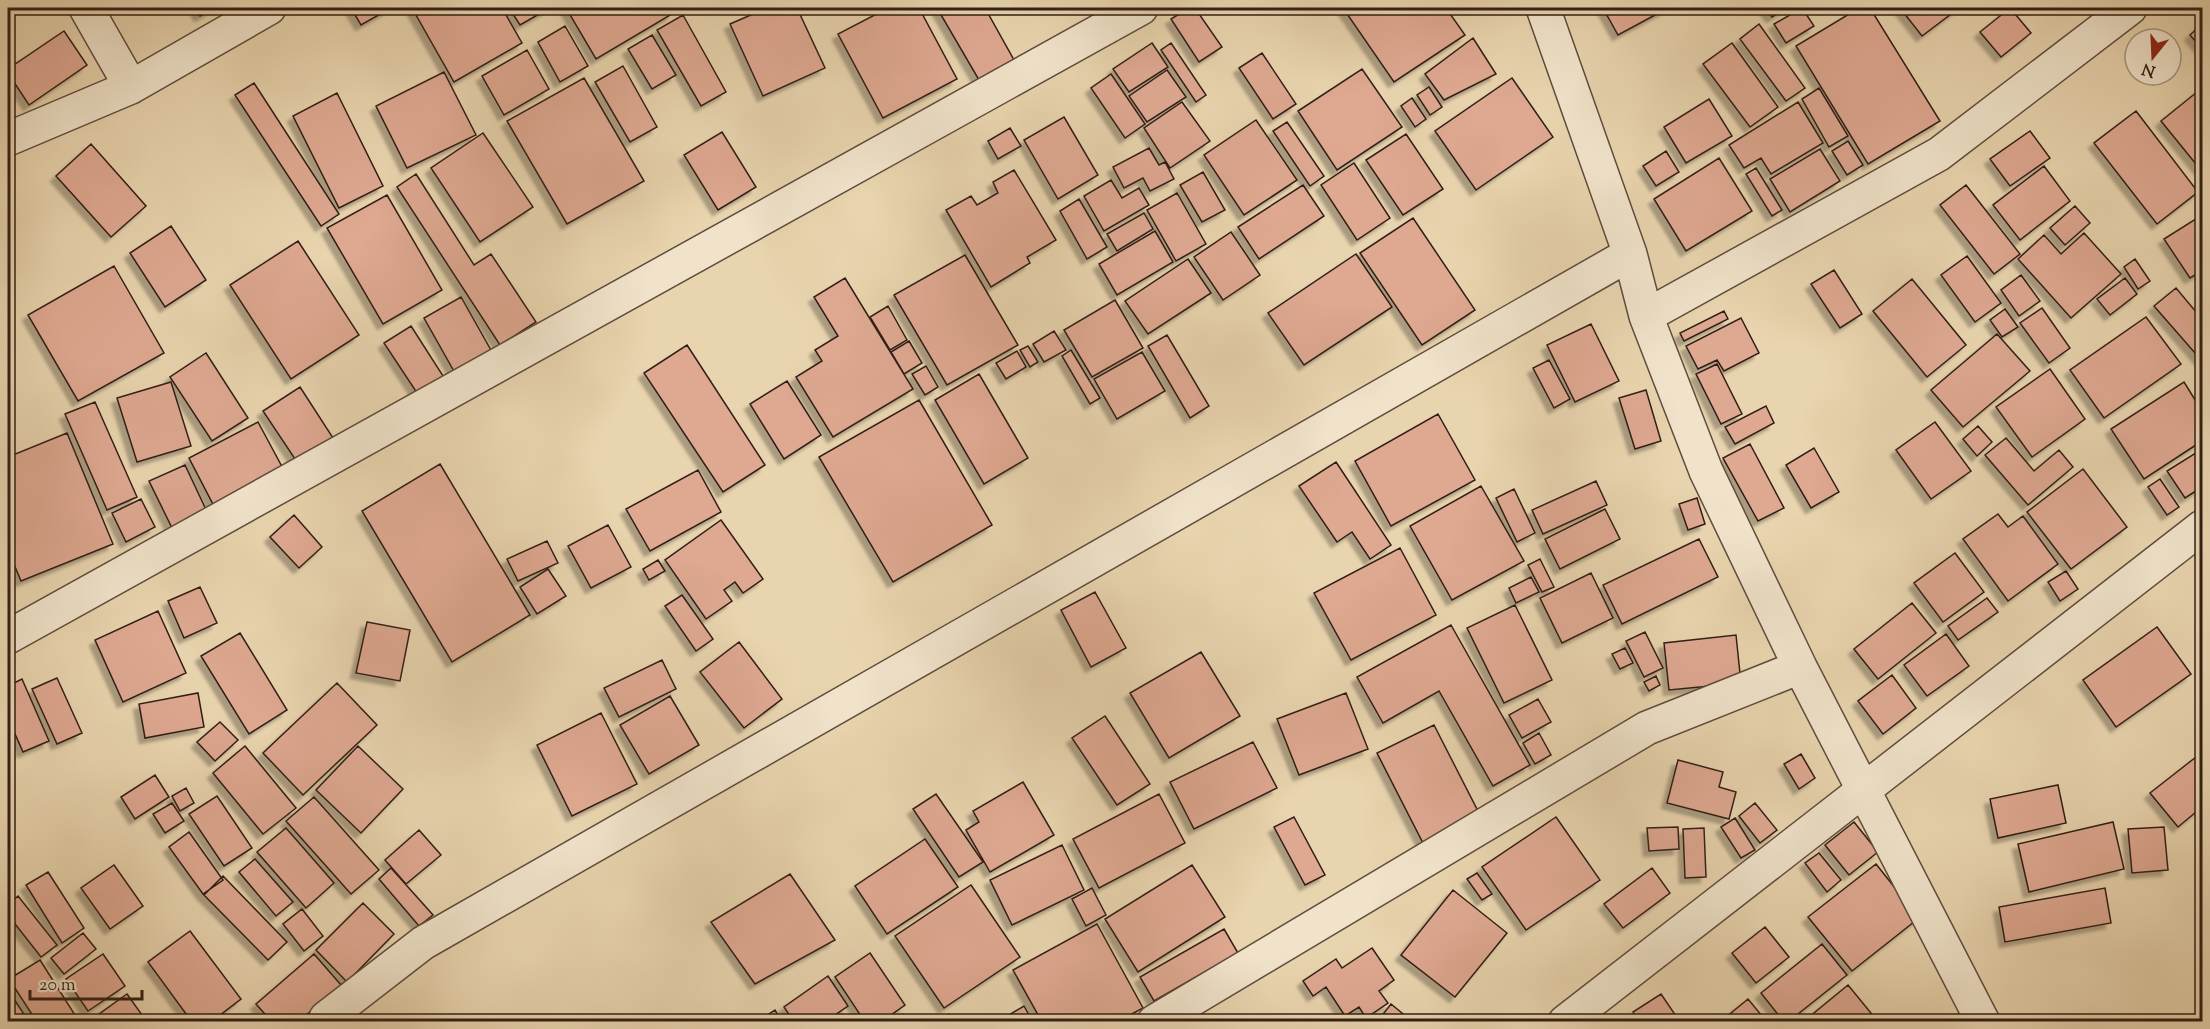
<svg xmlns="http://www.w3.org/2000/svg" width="2210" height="1029" viewBox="0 0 2210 1029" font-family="'Sorts Mill Goudy',serif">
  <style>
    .building { fill: #dea891; stroke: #311f17; stroke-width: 1.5; filter: url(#shadow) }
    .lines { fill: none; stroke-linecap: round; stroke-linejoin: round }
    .minor-casing { stroke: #5f4c3d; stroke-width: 36 }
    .minor { stroke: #f0e3ca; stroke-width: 33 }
  </style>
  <defs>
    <filter id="shadow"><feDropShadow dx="-5.5" dy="5.5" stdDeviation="1.5" flood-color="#0004"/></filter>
  </defs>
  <rect width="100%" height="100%" fill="#e8d4ae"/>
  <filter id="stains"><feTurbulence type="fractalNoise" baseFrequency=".00333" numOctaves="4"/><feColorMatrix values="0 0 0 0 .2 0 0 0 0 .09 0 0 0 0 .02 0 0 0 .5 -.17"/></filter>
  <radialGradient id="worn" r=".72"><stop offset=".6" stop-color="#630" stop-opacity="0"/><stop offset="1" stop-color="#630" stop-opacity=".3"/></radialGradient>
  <path class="building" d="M195 8H214L200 16Z
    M351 8H391L361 25Z
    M412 8H502L522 43 454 82Z
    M509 8H548V9L520 25Z
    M566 8H668L672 14 596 59Z
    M767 8H797L825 68 763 96 730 24Z
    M888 8H919L957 79 883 118 838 34Z
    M937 8H985L1014 60 979 80Z
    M1189 8H1195L1222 47 1199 62 1171 19Z
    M1343 8H1446L1465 35 1394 82Z
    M1603 8H1668L1618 35Z
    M1765 8H1786L1772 17Z
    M1802 8 1814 26 1786 43 1774 24Z
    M1859 8H1870L1940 121 1868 164 1796 46Z
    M1900 8H1959L1922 36Z
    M2010 8 2031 33 2001 57 1980 32Z
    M683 15 726 92 701 106 657 30Z
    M1759 24 1805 88 1786 101 1740 39Z
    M2202 24V49L2190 35Z
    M565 26 588 66 560 82 538 42Z
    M64 31 87 65 29 105 8 73V69Z
    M652 35 676 75 652 89 628 49Z
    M1473 38 1496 74 1444 100 1425 74Z
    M1152 43 1168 67 1129 92 1113 69Z
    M1171 43 1206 95 1196 102 1161 50Z
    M1732 43 1778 107 1750 127 1703 64Z
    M527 50 549 89 504 115 482 76Z
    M1262 53 1296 104 1273 119 1239 68Z
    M623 66 657 127 630 142 595 82Z
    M1362 69 1402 127 1337 170 1298 111Z
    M1167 70 1186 97 1147 122 1129 96Z
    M444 72 476 135 407 168 376 106Z
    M1111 74 1145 124 1125 138 1091 88Z
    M584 78 644 181 567 224 507 121Z
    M1512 78 1553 137 1476 190 1435 131Z
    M254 83 339 214 321 226 235 95Z
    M1429 87 1442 107 1430 115 1417 95Z
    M1819 88 1848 136 1829 147 1802 99Z
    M2202 88V166L2200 169 2161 121Z
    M337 93 383 186 339 208 293 116Z
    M1412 98 1426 119 1415 127 1401 106Z
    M1709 99 1732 136 1686 163 1664 127Z
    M1182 102 1210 141 1170 168 1144 128Z
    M1798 102 1823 143 1771 174 1761 158 1744 168 1729 145Z
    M2136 111 2198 192 2157 224 2094 143Z
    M1064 117 1098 175 1058 199 1024 140Z
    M1256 120 1297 180 1244 215 1204 155Z
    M1287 122 1324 176 1310 186 1273 131Z
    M1010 128 1021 146 998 159 988 141Z
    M2030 131 2050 158 2010 186 1990 159Z
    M722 132 756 187 718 210 684 155Z
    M483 133 533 207 480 242 431 168Z
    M1406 134 1443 189 1403 215 1366 160Z
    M1848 141 1863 165 1847 175 1832 151Z
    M91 144 146 206 111 237 56 176Z
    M1149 148 1159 165 1165 162 1174 179 1150 191 1143 178 1124 188 1113 167Z
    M1820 149 1840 181 1790 212 1770 179Z
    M1666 151 1679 172 1656 186 1643 166Z
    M1719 158 1752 211 1686 251 1654 199Z
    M1354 163 1390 218 1357 240 1321 185Z
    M2044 166 2070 201 2020 240 1993 205Z
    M1756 168 1782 210 1772 216 1746 174Z
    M1014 170 1056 240 1027 257 1030 263 991 287 946 210 971 196 977 205 998 193 993 182Z
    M1203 172 1225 210 1202 222 1180 185Z
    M416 174 474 265 491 254 536 322 500 345 397 187Z
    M1111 180 1122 198 1139 188 1149 205 1104 231 1084 196Z
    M1303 185 1324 216 1259 259 1238 227Z
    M1966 185 2020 254 1994 274 1940 205Z
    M1177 193 1206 244 1176 261 1147 210Z
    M387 195 442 290 383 324 327 228Z
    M1079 199 1107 247 1087 259 1060 211Z
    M2075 206 2090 223 2065 245 2050 228Z
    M1144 213 1153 229 1117 251 1107 234Z
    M2202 215V271L2190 278 2164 239Z
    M1413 218 1475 310 1422 345 1360 253Z
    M171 226 206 280 165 307 130 253Z
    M1155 231 1173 262 1117 295 1099 264Z
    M1231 232 1260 275 1223 300 1194 257Z
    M2084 233 2121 274 2071 318 2018 259 2044 235 2061 254Z
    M298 241 359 335 291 379 230 285Z
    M1356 254 1392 307 1304 365 1268 313Z
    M965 255 1018 345 947 385 894 295Z
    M1967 256 2001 303 1975 322 1941 275Z
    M1188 259 1211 293 1148 334 1125 301Z
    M2135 259 2150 281 2138 289 2124 267Z
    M114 266 164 353 78 401 28 315Z
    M1834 270 1862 314 1840 328 1811 284Z
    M2021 275 2040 301 2019 316 2001 290Z
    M845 278 913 389 833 437 796 377 822 361 815 350 838 336 814 297Z
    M2125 278 2137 294 2110 315 2097 299Z
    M1912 279 1966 345 1927 377 1873 311Z
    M2176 288 2202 319V361L2154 306Z
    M461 297 492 352 455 373 424 318Z
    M1115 300 1143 348 1092 377 1064 330Z
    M888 306 907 340 890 350 870 317Z
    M2042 308 2070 348 2049 363 2020 323Z
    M2005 309 2018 327 2002 337 1990 320Z
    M1724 311 1728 319 1684 341 1680 333Z
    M2146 317 2181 364 2104 418 2070 370Z
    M1741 318 1759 353 1724 371 1717 360 1698 369 1686 346Z
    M1591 324 1619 381 1575 402 1547 345Z
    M411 326 445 379 419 396 384 343Z
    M1054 331 1066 350 1044 362 1033 344Z
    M1997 334 2030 371 1963 427 1931 390Z
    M1167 335 1209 406 1190 418 1148 346Z
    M909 341 922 363 904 374 891 352Z
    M687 345 765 465 723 492 644 373Z
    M1028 346 1038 362 1030 367 1020 350Z
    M1071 350 1100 398 1090 404 1062 356Z
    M1017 351 1026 367 1006 379 996 363Z
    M1142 352 1165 391 1117 419 1094 379Z
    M206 353 248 418 212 441 170 377Z
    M1549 360 1570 399 1554 408 1533 368Z
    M1717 364 1742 414 1721 424 1696 374Z
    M926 366 938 387 925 395 912 374Z
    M2050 369 2085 419 2032 457 1996 407Z
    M979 374 1028 458 984 484 935 400Z
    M787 381 821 435 784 459 750 404Z
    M171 382 191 446 137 462 117 398Z
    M2184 382 2202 411V441L2144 479 2111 429Z
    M300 387 335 441 299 465 263 411Z
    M1646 390 1661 441 1635 449 1619 398Z
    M919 400 992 525 893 582 819 457Z
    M95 402 137 497 107 510 65 414Z
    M1766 406 1774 423 1735 444 1725 427Z
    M1438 414 1475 480 1391 526 1355 461Z
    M258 422 287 476 217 512 189 458Z
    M1935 422 1971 471 1931 499 1896 450Z
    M1978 426 1992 442 1977 456 1963 439Z
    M67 433 113 544 21 581 8 550V457Z
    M2006 438 2034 471 2059 450 2073 467 2028 505 1985 455Z
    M1750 444 1784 508 1758 521 1723 458Z
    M1814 448 1839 492 1811 508 1786 465Z
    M2202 449V487L2185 498 2167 471Z
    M1336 462 1391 545 1370 559 1352 532 1337 542 1299 486Z
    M440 464 530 615 452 662 362 511Z
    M185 465 209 516 174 532 149 481Z
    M2083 469 2127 527 2071 569 2027 512Z
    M698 470 721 512 650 551 626 509Z
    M2160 479 2179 507 2167 515 2148 487Z
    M1596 481 1607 505 1543 534 1532 510Z
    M1481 486 1524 561 1452 600 1410 526Z
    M1514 489 1535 533 1517 542 1496 498Z
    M1697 498 1705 524 1688 530 1679 504Z
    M141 499 155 527 126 542 112 513Z
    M1605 509 1620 539 1560 569 1545 539Z
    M1998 514 2008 527 2023 516 2058 564 2008 601 1963 539Z
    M294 515 322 547 299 568 270 537Z
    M721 520 763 579 743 593 735 582 724 590 732 601 706 619 665 560Z
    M608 525 631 567 591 588 568 546Z
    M1699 539 1718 577 1622 624 1603 585Z
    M547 541 558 563 518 581 507 559Z
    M1400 548 1436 615 1351 660 1314 593Z
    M1955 553 1984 592 1943 622 1914 583Z
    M1540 559 1554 587 1542 592 1528 565Z
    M658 560 665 571 649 580 643 569Z
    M548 569 566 596 537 614 520 587Z
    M2066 571 2078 589 2060 601 2048 582Z
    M1591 573 1613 618 1562 643 1540 598Z
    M1531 577 1539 592 1516 603 1509 588Z
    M200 587 217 623 184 638 168 601Z
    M1095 592 1126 648 1091 667 1061 610Z
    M682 595 713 639 696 651 665 606Z
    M1987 598 1998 612 1958 640 1948 626Z
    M1912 603 1936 633 1878 679 1854 649Z
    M1515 605 1552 680 1504 703 1467 628Z
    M158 611 186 673 123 702 95 640Z
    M367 622 410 630 400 681 356 673Z
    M1451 625 1530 765 1493 786 1439 691 1383 723 1357 677Z
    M2157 627 2191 674 2116 727 2083 680Z
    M1645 632 1663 668 1644 677 1626 641Z
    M240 633 287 710 249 734 201 656Z
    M1946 634 1969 666 1927 696 1904 665Z
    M1736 635 1741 683 1669 690 1664 643Z
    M739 642 782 699 744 728 700 672Z
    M1625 648 1633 663 1620 669 1612 654Z
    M1201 652 1240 716 1169 758 1130 693Z
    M662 660 676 689 619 717 604 688Z
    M1892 675 1916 708 1883 734 1858 701Z
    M1656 676 1660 685 1649 691 1644 682Z
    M57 678 82 733 57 744 32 689Z
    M22 679 49 741 23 752 8 718V686Z
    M337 683 377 725 303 795 263 753Z
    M198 693 204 727 145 738 139 704Z
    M1346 693 1368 749 1299 775 1277 719Z
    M670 696 699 745 649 774 620 725Z
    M1538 699 1551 722 1522 738 1509 715Z
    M601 713 637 784 572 816 537 745Z
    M1105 716 1150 784 1117 805 1072 738Z
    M220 722 238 740 215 761 197 742Z
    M1434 725 1482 819 1425 847 1377 753Z
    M1539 733 1551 755 1535 764 1523 743Z
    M1253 742 1277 788 1194 829 1170 782Z
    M245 746 296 808 263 834 213 773Z
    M358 746 403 789 361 833 316 790Z
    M1801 754 1815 778 1799 789 1784 764Z
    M2196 757 2202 765V807L2178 827 2150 793Z
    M1678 760 1723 772 1719 787 1736 792 1729 819 1667 803Z
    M155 775 169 797 135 819 121 797Z
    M1023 782 1054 835 990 872 966 830 979 822 973 811Z
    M2058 785 2066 823 1998 838 1990 799Z
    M186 788 194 803 180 811 172 796Z
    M936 794 983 862 959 877 913 809Z
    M1159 794 1185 843 1099 888 1073 839Z
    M217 796 252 848 224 866 189 814Z
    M314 797 379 870 351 894 286 821Z
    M172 803 184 821 165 833 153 814Z
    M1755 803 1777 830 1760 843 1739 816Z
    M1294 817 1325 875 1305 885 1274 827Z
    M1556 817 1600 880 1526 930 1482 867Z
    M1735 818 1755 850 1741 858 1721 827Z
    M1854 822 1878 852 1849 875 1825 845Z
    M2113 822 2124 869 2029 892 2018 844Z
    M1678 827 1679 849 1649 851 1647 828Z
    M2164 827 2168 870 2132 873 2128 829Z
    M286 828 334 883 306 908 257 852Z
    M1704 828 1706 877 1685 878 1683 829Z
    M419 830 441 855 406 884 385 860Z
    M189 832 223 880 203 894 169 847Z
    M925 839 958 887 887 934 855 886Z
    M1062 845 1084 890 1012 925 990 880Z
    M1819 853 1841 880 1827 892 1805 863Z
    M255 859 293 902 276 916 239 872Z
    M1876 864 1919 918 1852 971 1808 917Z
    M114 865 143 906 110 929 81 888Z
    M1192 865 1225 917 1138 972 1105 919Z
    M391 868 433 915 419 926 379 879Z
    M1652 868 1670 893 1623 928 1604 904Z
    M48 872 84 928 62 943 26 885Z
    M1477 873 1492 894 1482 900 1467 879Z
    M790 874 835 940 755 984 711 922Z
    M223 876 287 942 268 960 204 895Z
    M971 885 1020 957 944 1008 895 936Z
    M1092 888 1106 915 1086 926 1072 899Z
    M2105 888 2111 923 2005 942 1999 907Z
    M1453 890 1507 933 1455 997 1401 955Z
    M18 896 57 945 41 957 8 915V905Z
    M363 903 394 934 347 982 316 950Z
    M302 909 323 936 304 951 283 924Z
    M1097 924 1143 1008 1117 1022H1042L1013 970Z
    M1765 927 1789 957 1756 983 1732 953Z
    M1224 929 1238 953 1154 1001 1140 977Z
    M190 931 241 999 211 1022H192L148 962Z
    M83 933 96 949 64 974 51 958Z
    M1822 944 1847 975 1788 1022H1784L1761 993Z
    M1372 948 1394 980 1379 991 1388 1003 1366 1018 1359 1007 1345 1016 1326 987 1313 996 1303 981 1336 959 1342 968Z
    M870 953 905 1005 881 1022H865L835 977Z
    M103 954 125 986 88 1011 66 979Z
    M314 954 341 985 298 1022H272L256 1004Z
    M40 960 75 1015 65 1022H37L9 979Z
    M828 976 848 1006 829 1019 830 1022H794L784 1007Z
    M1848 985 1875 1018 1871 1022H1803Z
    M127 994 147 1022H94L92 1019Z
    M1661 994 1680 1022H1640L1633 1012Z
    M12 996 29 1022H8V999Z
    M1748 999 1767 1022H1720Z
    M1391 1004 1413 1022H1377Z
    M1024 1006 1033 1022H997Z
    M775 1010 782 1022H756Z
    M903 1014 908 1022H891Z
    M949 1014 955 1022H938Z"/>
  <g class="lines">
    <g class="minor-casing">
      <path id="minor" d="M86 8 131 87
        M1543 8 1630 254 1646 316 1706 471 1800 667 1983 1022
        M8 139 131 87 269 8
        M1646 316 1939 154 2130 8
        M8 637 1141 8
        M326 1018 423 943 1630 254
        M1154 1022 1647 728 1800 667
        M1565 1022 2202 527"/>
    </g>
    <use href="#minor" class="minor"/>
  </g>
  <rect width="2210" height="1029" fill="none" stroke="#e8d4ae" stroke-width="30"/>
  <rect x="9" y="9" width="2192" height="1011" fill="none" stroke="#311f17" stroke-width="3"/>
  <rect x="15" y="15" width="2180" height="999" fill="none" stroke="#311f17" stroke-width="1.5"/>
  <g transform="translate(2153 57) rotate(198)"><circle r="28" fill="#f0e3ca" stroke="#a49582" stroke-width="1.5"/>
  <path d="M0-4.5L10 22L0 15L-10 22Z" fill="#8f2418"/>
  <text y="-9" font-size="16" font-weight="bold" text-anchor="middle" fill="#311f17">N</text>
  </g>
  <path d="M30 990v9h112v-9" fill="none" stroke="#311f17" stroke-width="3"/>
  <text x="39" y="990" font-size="18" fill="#311f17" stroke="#f0e3ca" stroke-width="4.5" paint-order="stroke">20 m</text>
  <rect width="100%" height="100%" filter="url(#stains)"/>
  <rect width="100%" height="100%" fill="url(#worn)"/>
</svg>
